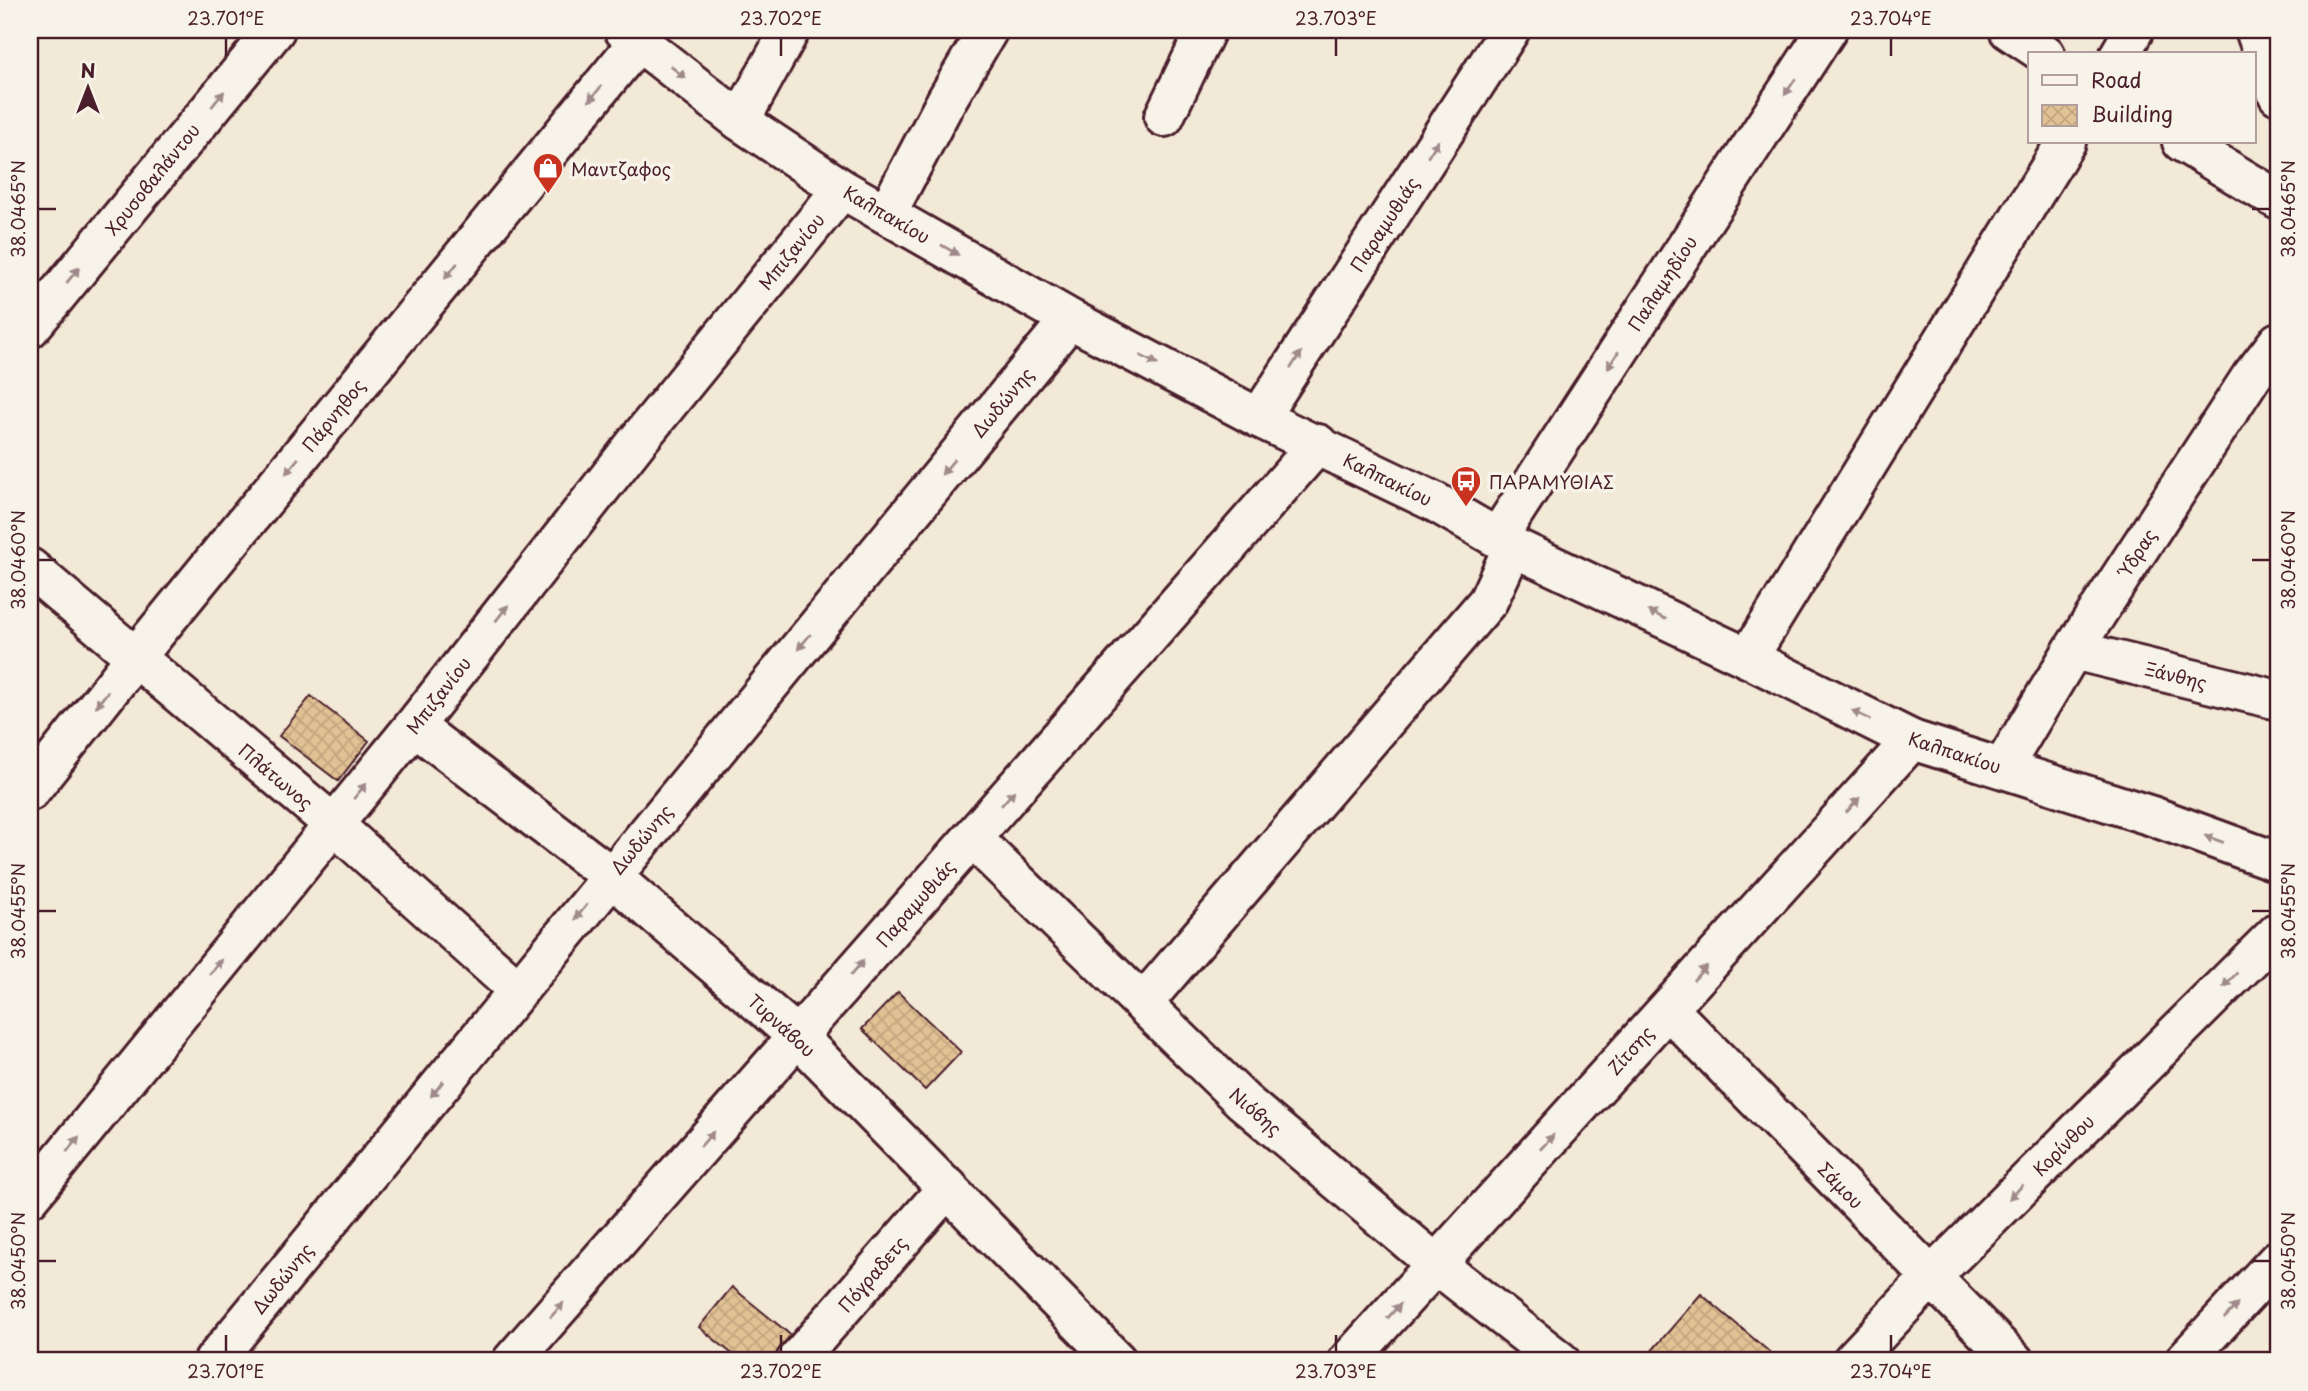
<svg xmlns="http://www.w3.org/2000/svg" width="2308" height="1391" viewBox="0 0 2308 1391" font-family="'Playpen Sans',sans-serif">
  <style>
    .building { fill: url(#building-cross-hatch); stroke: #4a1f2b; stroke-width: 2 }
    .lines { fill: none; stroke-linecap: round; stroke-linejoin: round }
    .street-casing { stroke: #4a1f2b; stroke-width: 44 }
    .secondary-casing { stroke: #4a1f2b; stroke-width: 44 }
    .street { stroke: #f7f3e8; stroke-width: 38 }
    .secondary { stroke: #f7f3e8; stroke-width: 38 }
    .oneway { fill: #a0898a }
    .ticks { fill: none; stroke: #4a1f2b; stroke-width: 2.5 }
    .labels { text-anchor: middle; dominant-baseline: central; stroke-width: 7; stroke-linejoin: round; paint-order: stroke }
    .poi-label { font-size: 18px; fill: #4a1f2b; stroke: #f7f3e8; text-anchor: start }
    .street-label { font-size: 18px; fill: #4a1f2b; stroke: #f7f3e8 }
    .neatline { fill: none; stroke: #4a1f2b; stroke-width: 2.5 }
    .ticks-label { font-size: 18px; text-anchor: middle; fill: #4a1f2b }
  </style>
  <defs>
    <pattern id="building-cross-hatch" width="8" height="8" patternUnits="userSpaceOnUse" patternTransform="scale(1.75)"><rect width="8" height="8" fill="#e1c294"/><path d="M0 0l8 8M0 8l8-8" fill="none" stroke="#c3a680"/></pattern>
  </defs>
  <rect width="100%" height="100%" fill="#f3e9d7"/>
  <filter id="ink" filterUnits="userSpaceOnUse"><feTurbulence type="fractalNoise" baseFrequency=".0143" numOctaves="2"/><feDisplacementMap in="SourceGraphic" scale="14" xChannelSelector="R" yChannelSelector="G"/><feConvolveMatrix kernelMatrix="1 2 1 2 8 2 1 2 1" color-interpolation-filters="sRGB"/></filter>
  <g filter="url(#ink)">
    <path class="building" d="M311 696 369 741 338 781 279 736Z
      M898 992 961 1052 925 1090 862 1029Z
      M732 1287 793 1337 773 1361H741L699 1327Z
      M1701 1294 1780 1361H1643Z"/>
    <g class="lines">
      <g class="street-casing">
        <path id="street" d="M624 30 740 121 842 189 1070 319 1259 418
          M2009 30 2045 54
          M2120 54 2134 30
          M1164 117 1206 30
          M740 121 790 30
          M2182 142 2278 200
          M887 213 946 101 988 30
          M30 328 275 30
          M1498 537 1827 30
          M30 568 333 824 518 990
          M2073 650 2278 700
          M1748 658 2066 142
          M414 726 611 876 797 1036 1117 1361
          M2003 767 2073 650 2251 377 2278 342
          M30 791 135 658 638 42
          M972 838 1243 1101 1436 1264 1560 1361
          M1143 1003 1488 601 1513 547
          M1668 1009 2014 1361
          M30 1197 414 726 640 438 842 189
          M214 1361 1070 319
          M512 1361 1318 444
          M796 1361 948 1187
          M1348 1361 1912 740
          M1852 1361 1931 1277 2278 932
          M2184 1361 2278 1260"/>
      </g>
      <g class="secondary-casing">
        <path id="secondary" d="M1510 30 1259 418 1435 502 1513 547 1748 658 1912 740 2152 816 2278 862
          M2255 30 2278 95"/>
      </g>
      <use href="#street" class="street"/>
      <use href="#secondary" class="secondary"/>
    </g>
    <defs><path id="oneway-solid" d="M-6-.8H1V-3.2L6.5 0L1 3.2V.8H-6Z" transform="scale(1.75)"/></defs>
    <g class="oneway">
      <use href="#oneway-solid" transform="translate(678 72) rotate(38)"/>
      <use href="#oneway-solid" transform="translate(1790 87) rotate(123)"/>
      <use href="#oneway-solid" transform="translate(595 94) rotate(129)"/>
      <use href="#oneway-solid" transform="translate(218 99) rotate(-51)"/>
      <use href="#oneway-solid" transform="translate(1433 149) rotate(-57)"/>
      <use href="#oneway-solid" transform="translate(950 250) rotate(30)"/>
      <use href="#oneway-solid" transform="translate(451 271) rotate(129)"/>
      <use href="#oneway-solid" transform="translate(73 275) rotate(-51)"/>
      <use href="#oneway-solid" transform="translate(1149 360) rotate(27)"/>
      <use href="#oneway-solid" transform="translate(1296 360) rotate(-57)"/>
      <use href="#oneway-solid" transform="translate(1613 360) rotate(123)"/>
      <use href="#oneway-solid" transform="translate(292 466) rotate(129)"/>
      <use href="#oneway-solid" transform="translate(948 467) rotate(130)"/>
      <use href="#oneway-solid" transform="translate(502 613) rotate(-52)"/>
      <use href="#oneway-solid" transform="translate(1657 615) rotate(-155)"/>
      <use href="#oneway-solid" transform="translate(804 642) rotate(130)"/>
      <use href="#oneway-solid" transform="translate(102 699) rotate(128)"/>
      <use href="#oneway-solid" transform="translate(1861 715) rotate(-153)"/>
      <use href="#oneway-solid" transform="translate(360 791) rotate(-50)"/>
      <use href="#oneway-solid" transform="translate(1008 798) rotate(-49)"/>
      <use href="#oneway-solid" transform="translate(1853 805) rotate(-48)"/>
      <use href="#oneway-solid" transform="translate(2214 839) rotate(-160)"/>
      <use href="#oneway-solid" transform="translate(581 912) rotate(129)"/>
      <use href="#oneway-solid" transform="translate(216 967) rotate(-51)"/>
      <use href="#oneway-solid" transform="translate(857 968) rotate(-49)"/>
      <use href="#oneway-solid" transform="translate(1700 973) rotate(-48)"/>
      <use href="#oneway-solid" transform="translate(2230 980) rotate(135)"/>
      <use href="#oneway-solid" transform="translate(437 1089) rotate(129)"/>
      <use href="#oneway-solid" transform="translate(707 1139) rotate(-49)"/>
      <use href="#oneway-solid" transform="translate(1547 1142) rotate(-48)"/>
      <use href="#oneway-solid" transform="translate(73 1144) rotate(-51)"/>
      <use href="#oneway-solid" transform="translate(2016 1192) rotate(135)"/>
      <use href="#oneway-solid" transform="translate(557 1310) rotate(-49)"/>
      <use href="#oneway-solid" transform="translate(1394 1311) rotate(-48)"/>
      <use href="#oneway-solid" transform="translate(2231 1311) rotate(-47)"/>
    </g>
  </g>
  <path class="ticks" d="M226 38V56M781 38V56M1336 38V56M1891 38V56M38 209H56M2252 209H2270M38 560H56M2252 560H2270M38 911H56M2252 911H2270M38 1261H56M2252 1261H2270M226 1335V1352M781 1335V1352M1336 1335V1352M1891 1335V1352"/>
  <defs>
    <g id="shop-pin" transform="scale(1.575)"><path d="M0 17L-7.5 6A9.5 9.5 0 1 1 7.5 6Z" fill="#c8321e" stroke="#f7f3e8"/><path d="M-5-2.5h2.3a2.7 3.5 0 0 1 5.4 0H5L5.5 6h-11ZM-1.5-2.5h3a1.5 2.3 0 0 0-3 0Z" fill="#fff"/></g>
    <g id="bus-pin" transform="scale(1.575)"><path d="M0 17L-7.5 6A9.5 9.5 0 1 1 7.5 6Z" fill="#c8321e" stroke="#f7f3e8"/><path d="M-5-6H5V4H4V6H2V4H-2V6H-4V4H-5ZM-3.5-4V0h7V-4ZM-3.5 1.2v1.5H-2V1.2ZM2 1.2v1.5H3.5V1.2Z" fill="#fff"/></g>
  </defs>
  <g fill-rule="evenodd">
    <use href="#shop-pin" x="548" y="168"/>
    <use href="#bus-pin" x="1466" y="481"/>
  </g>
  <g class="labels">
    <g class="poi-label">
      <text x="571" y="168">Μαντζαφος</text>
      <text x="1489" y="481">ΠΑΡΑΜΥΘΙΑΣ</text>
    </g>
    <g class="street-label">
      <text transform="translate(152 179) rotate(-51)">Χρυσοβαλάντου</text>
      <text transform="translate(887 214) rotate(30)">Καλπακίου</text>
      <text transform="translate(1384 224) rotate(-57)">Παραμυθιάς</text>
      <text transform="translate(791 251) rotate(-51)">Μπιζανίου</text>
      <text transform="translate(1662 283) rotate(-57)">Παλαμηδίου</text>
      <text transform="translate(1002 402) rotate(-50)">Δωδώνης</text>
      <text transform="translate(333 415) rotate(-51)">Πάρνηθος</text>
      <text transform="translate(1388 479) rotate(26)">Καλπακίου</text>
      <text transform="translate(2137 552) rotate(-57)">Ύδρας</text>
      <text transform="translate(2176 675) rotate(14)">Ξάνθης</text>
      <text transform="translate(438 695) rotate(-52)">Μπιζανίου</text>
      <text transform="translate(1955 752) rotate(18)">Καλπακίου</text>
      <text transform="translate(276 776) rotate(40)">Πλάτωνος</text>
      <text transform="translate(641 839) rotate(-50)">Δωδώνης</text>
      <text transform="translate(915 903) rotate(-49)">Παραμυθιάς</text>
      <text transform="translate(782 1025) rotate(42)">Τυρνάβου</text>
      <text transform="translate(1630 1050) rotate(-48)">Ζίτσης</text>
      <text transform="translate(1256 1111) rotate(41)">Νιόβης</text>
      <text transform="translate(2063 1145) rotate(-45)">Κορίνθου</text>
      <text transform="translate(1841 1185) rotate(46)">Σάμου</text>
      <text transform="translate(872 1274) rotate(-49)">Πόγραδετς</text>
      <text transform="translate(282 1278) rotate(-51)">Δωδώνης</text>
    </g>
  </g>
  <rect width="2308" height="1391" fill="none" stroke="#f7f3e8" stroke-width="77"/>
  <rect x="2028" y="52" width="228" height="91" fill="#f7f3e8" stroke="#b29e9c" stroke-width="2"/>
  <rect x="2042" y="75" width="35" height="10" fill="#f7f3e8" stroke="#b29e9c" stroke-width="2"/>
  <text x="2091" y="88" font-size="21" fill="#4a1f2b">Road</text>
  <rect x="2042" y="105" width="35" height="21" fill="url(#building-cross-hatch)" stroke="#b29e9c" stroke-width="2"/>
  <text x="2091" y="122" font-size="21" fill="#4a1f2b">Building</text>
  <g transform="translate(88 88)" stroke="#f7f3e8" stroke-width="5" paint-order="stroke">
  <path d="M0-5L12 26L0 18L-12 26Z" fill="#4a1f2b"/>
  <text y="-10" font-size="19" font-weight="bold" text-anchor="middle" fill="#4a1f2b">N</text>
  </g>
  <rect x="38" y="38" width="2232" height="1314" class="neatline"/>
  <g class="ticks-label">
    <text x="226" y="25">23.701°E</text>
    <text x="781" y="25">23.702°E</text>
    <text x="1336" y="25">23.703°E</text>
    <text x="1891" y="25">23.704°E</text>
    <text transform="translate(19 209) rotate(-90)" y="6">38.0465°N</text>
    <text transform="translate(2289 209) rotate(-90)" y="6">38.0465°N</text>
    <text transform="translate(19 560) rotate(-90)" y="6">38.0460°N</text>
    <text transform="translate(2289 560) rotate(-90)" y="6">38.0460°N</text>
    <text transform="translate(19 911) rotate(-90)" y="6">38.0455°N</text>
    <text transform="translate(2289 911) rotate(-90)" y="6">38.0455°N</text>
    <text transform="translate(19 1261) rotate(-90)" y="6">38.0450°N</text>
    <text transform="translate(2289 1261) rotate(-90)" y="6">38.0450°N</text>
    <text x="226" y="1378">23.701°E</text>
    <text x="781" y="1378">23.702°E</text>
    <text x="1336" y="1378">23.703°E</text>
    <text x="1891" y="1378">23.704°E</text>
  </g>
</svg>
